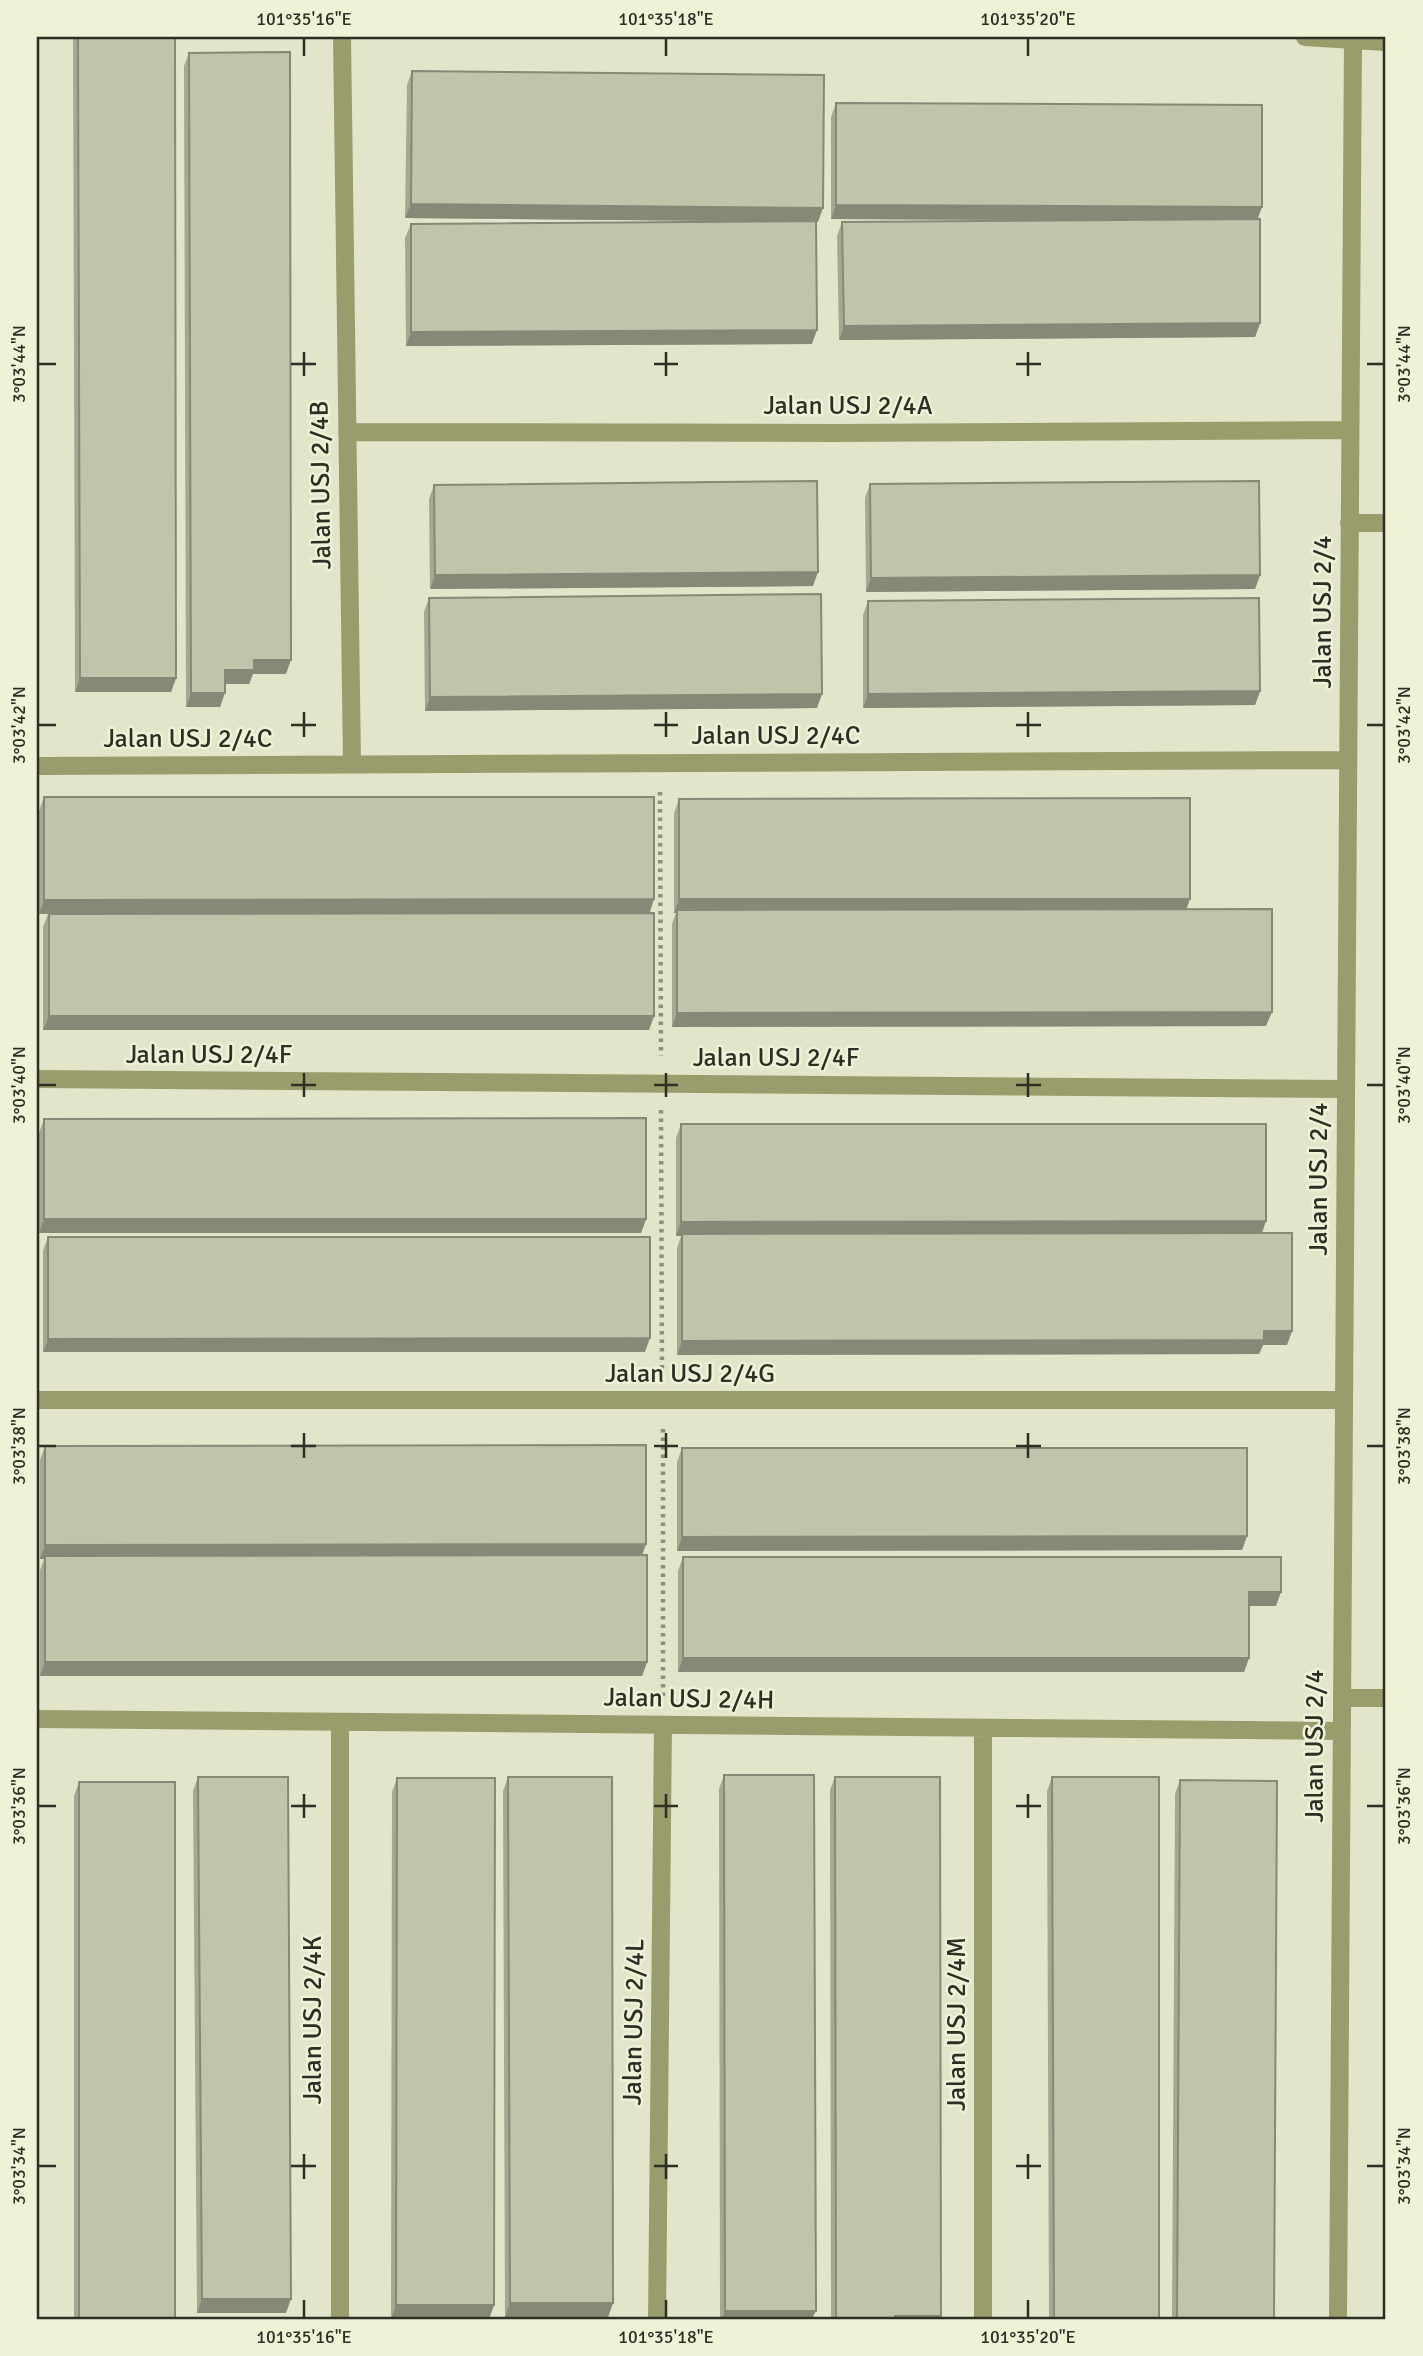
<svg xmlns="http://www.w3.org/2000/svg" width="1423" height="2356" viewBox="0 0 1423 2356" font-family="Signika,sans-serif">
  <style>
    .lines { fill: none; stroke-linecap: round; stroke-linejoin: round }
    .path { stroke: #8e907d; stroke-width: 4.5; stroke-dasharray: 3.5 5; stroke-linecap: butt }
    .minor { stroke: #999d6c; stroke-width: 18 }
    .wall { fill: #a6a992 }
    .shaded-wall { fill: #878977 }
    .building { fill: #c1c4aa; stroke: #878977; stroke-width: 2 }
    .ticks { fill: none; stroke: #2d2e24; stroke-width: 2.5 }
    .labels { text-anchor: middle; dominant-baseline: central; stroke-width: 5; stroke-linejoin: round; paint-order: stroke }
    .street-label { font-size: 26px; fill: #2d2e24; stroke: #eff2d7 }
    .neatline { fill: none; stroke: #2d2e24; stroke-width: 2.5 }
    .ticks-label { font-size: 18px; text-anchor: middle; fill: #2d2e24 }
  </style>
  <rect width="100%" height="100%" fill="#e2e5ca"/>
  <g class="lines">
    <path class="path" d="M660 792 661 1056
      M661 1110 662 1371
      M663 1429V1696"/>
    <path class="minor" d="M342 37 352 764
      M1305 37 1386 42
      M347 432 834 433 1350 430
      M1349 523H1386
      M37 766 1348 760
      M37 1079 1346 1089
      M37 1400H1343
      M1342 1698H1386
      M37 1719 1341 1731
      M340 1722V2319
      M983 1728V2319
      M657 2319 663 1725
      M1338 2319 1353 40"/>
  </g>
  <path class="wall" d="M73 37H175L176 678 171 692H75Z
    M189 53 286 674H253L249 684H225L220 707H186L184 66Z
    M412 71 818 222H816L812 344 406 346 405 238 411 224 757 221 405 218 407 85Z
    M836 103 1257 219 1260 323 1255 337 839 340 837 236 842 222 1079 220 831 219V117Z
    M870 484 1260 575 1255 589 866 592 865 498Z
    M434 485 813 586 430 589 429 499Z
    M429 598 817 708 425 711 424 612Z
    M868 601 1260 691 1255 705 863 708V615Z
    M44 797 654 899 650 913 654 1016 649 1030H43V927L48 914H39V811Z
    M679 799 1186 909 1266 1026 672 1027V924L676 913H674V813Z
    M44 1119 646 1219 641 1233H39V1133Z
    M681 1124 1266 1221 1262 1233 1287 1345H1263L1259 1354 677 1355V1248L681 1236H676V1138Z
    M48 1237 645 1352H43V1251Z
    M45 1446 646 1544 642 1555 647 1662 642 1676H40V1570L44 1559H40V1460Z
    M682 1448 1247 1536 1242 1550 677 1551V1462Z
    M683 1557 1276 1606H1249V1658L1244 1672H678V1571Z
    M724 1775 812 2319H720L719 1789Z
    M198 1777 286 2313H197L193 1791Z
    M508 1777 613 2303 608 2317H505L503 1791Z
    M835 1777 940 2319H831L830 1790Z
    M1052 1777 1159 2319H1049L1047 1791Z
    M397 1778 494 2305 489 2319H391L392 1792Z
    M1180 1780 1274 2319H1172L1175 1794Z
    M79 1782 175 2319H74V1796Z"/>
  <path class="shaded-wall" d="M411 204 823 208 818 222 405 218Z
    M836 205 1262 207 1257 221 831 219Z
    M1260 323 1255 337 839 340 844 326Z
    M817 330 812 344 406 346 411 332Z
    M818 572 813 586 430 589 435 575Z
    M1260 575 1255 589 866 592 871 578Z
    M254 660H291L286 674H253L249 684H220L225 670Z
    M80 678H176L171 692H75Z
    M1260 691 1255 705 863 708 868 694Z
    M191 693H225L220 707H186Z
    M822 694 817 708 425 711 430 697Z
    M654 899 649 913 39 914 44 900Z
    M679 899H1190L1185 913 677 910 676 913H674Z
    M1272 1012 1266 1026 672 1027 677 1013Z
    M49 1016H654L649 1030H43Z
    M44 1219H646L641 1233H39Z
    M1266 1221 1261 1235 676 1236 681 1222Z
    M1264 1331H1292L1287 1345H1263L1259 1354 677 1355 682 1341Z
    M650 1338 645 1352H43L48 1339Z
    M1247 1536 1242 1550 677 1551 682 1537Z
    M646 1544 641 1558 45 1556 44 1559H40L45 1545Z
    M1249 1592H1281L1276 1606H1244Z
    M683 1658H1249L1244 1672H678Z
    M45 1662H647L642 1676H40Z
    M202 2299H291L286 2313H197Z
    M510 2303H613L608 2317H505Z
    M396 2305H494L489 2319H391Z
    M725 2311H816L812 2319H722Z
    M895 2316H941L940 2319H893Z"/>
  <path class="building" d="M78 37H175L176 678H80Z
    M290 52 291 660H254V670H225V693H191L189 53Z
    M412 71 824 75 823 208 411 204Z
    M836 103 1262 105V207L836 205Z
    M1260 219V323L844 326 842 222Z
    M816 221 817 330 411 332V224Z
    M817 481 818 572 435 575 434 485Z
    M1259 481 1260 575 871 578 870 484Z
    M821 594 822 694 430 697 429 598Z
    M1259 598 1260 691 868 694V601Z
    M44 797H654V899L44 900Z
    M1190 798V899H679V799Z
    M1272 909V1012L677 1013V910Z
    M654 913V1016H49V914Z
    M646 1118V1219H44V1119Z
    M681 1124H1266V1221L681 1222Z
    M1292 1233V1331H1264V1340L682 1341V1234Z
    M48 1237H650V1338L48 1339Z
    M646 1445V1544L45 1545V1446Z
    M682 1448H1247V1536L682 1537Z
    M647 1555V1662H45V1556Z
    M683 1557H1281V1592H1249V1658H683Z
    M724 1775H814L816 2311H725Z
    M198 1777H288L291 2299H202Z
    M508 1777H612L613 2303H510Z
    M835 1777H940L941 2316H895V2319H836Z
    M1052 1777H1159V2319H1054Z
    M397 1778H495L494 2305H396Z
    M1180 1780 1277 1781 1274 2319H1177Z
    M79 1782H175V2319H79Z"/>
  <path class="ticks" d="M304 38V56M666 38V56M1028 38V56M304 352V376M666 352V376M1028 352V376M38 364H56M291 364H316M654 364H678M1016 364H1041M1367 364H1384M304 712V737M666 712V737M1028 712V737M38 725H56M291 725H316M654 725H678M1016 725H1041M1367 725H1384M304 1073V1097M666 1073V1097M1028 1073V1097M38 1085H56M291 1085H316M654 1085H678M1016 1085H1041M1367 1085H1384M304 1433V1458M666 1433V1458M1028 1433V1458M38 1446H56M291 1446H316M654 1446H678M1016 1446H1041M1367 1446H1384M304 1794V1818M666 1794V1818M1028 1794V1818M38 1806H56M291 1806H316M654 1806H678M1016 1806H1041M1367 1806H1384M304 2154V2179M666 2154V2179M1028 2154V2179M38 2166H56M291 2166H316M654 2166H678M1016 2166H1041M1367 2166H1384M304 2300V2318M666 2300V2318M1028 2300V2318"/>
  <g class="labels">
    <g class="street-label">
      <text x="848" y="406">Jalan USJ 2/4A</text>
      <text transform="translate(321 485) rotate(-91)">Jalan USJ 2/4B</text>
      <text transform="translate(1323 612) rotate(-90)">Jalan USJ 2/4</text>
      <text x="776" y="736">Jalan USJ 2/4C</text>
      <text x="188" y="739">Jalan USJ 2/4C</text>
      <text x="209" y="1055">Jalan USJ 2/4F</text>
      <text x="776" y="1058">Jalan USJ 2/4F</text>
      <text transform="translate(1319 1179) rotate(-90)">Jalan USJ 2/4</text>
      <text x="690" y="1374">Jalan USJ 2/4G</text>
      <text transform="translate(689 1699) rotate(1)">Jalan USJ 2/4H</text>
      <text transform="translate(1315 1746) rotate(-90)">Jalan USJ 2/4</text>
      <text transform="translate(313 2020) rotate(-90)">Jalan USJ 2/4K</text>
      <text transform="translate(634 2022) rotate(-89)">Jalan USJ 2/4L</text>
      <text transform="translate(957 2024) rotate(-90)">Jalan USJ 2/4M</text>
    </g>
  </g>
  <rect width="1423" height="2356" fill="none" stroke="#eff2d7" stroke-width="77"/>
  <rect x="38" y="38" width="1346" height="2280" class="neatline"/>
  <g class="ticks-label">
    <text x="304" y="25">101°35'16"E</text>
    <text x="666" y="25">101°35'18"E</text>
    <text x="1028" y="25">101°35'20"E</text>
    <text transform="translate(19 364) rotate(-90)" y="6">3°03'44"N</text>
    <text transform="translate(1404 364) rotate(-90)" y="6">3°03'44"N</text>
    <text transform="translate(19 725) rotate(-90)" y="6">3°03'42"N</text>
    <text transform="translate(1404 725) rotate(-90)" y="6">3°03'42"N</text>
    <text transform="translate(19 1085) rotate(-90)" y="6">3°03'40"N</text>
    <text transform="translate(1404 1085) rotate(-90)" y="6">3°03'40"N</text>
    <text transform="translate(19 1446) rotate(-90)" y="6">3°03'38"N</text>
    <text transform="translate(1404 1446) rotate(-90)" y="6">3°03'38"N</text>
    <text transform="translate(19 1806) rotate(-90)" y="6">3°03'36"N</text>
    <text transform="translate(1404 1806) rotate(-90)" y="6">3°03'36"N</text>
    <text transform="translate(19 2166) rotate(-90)" y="6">3°03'34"N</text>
    <text transform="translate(1404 2166) rotate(-90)" y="6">3°03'34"N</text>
    <text x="304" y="2343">101°35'16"E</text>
    <text x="666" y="2343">101°35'18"E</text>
    <text x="1028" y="2343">101°35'20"E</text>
  </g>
</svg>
